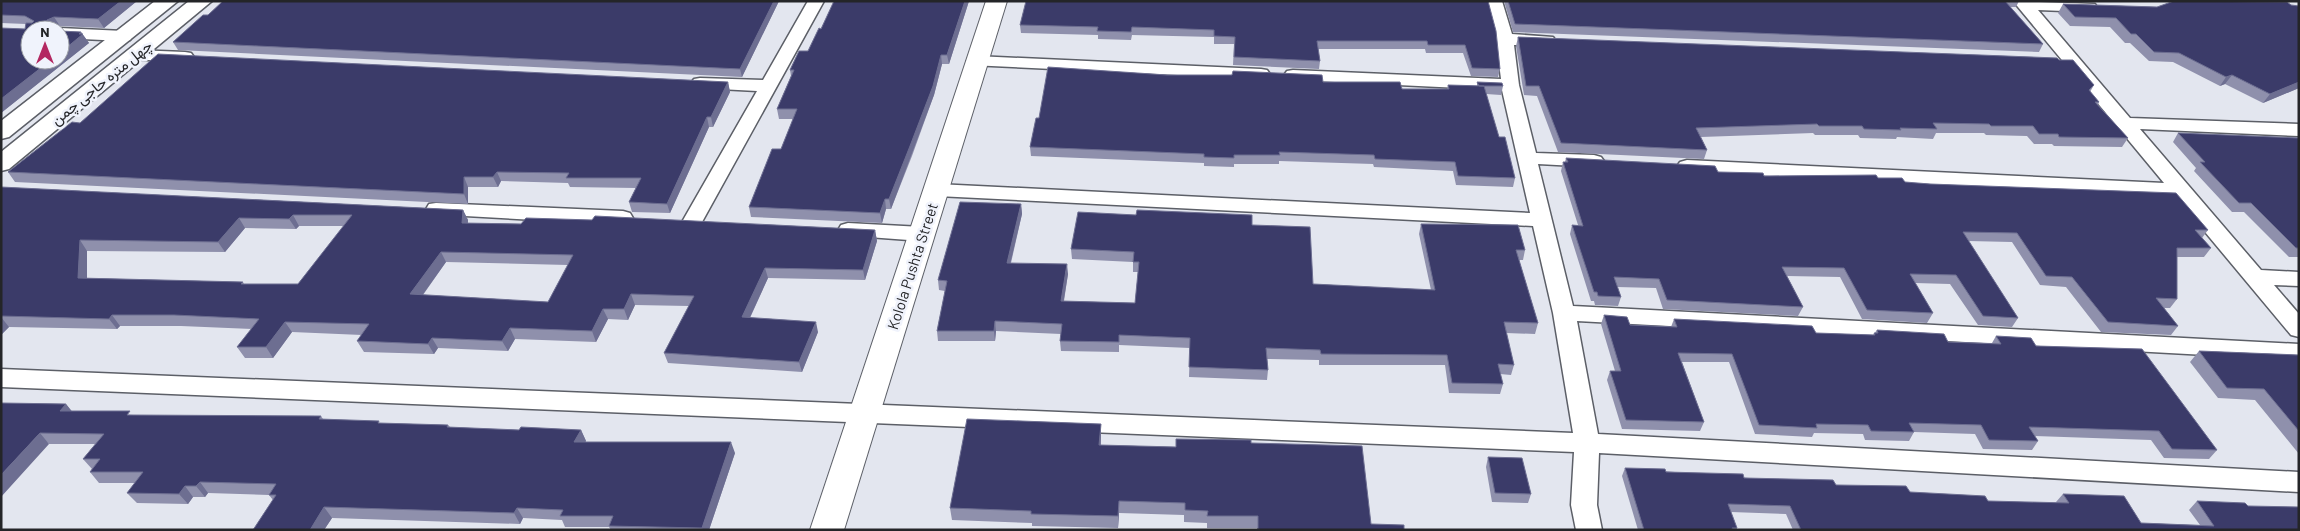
<svg xmlns="http://www.w3.org/2000/svg" width="2300" height="531" viewBox="0 0 2300 531" font-family="Barlow,Vazirmatn,sans-serif">
  <style>
    .lines { fill: none; stroke-linecap: round; stroke-linejoin: round }
    .minor-casing { stroke: #5c5f67; stroke-width: 3 }
    .tertiary-casing { stroke: #5c5f67; stroke-width: 3 }
    .secondary-casing { stroke: #5c5f67; stroke-width: 2 }
    .minor { fill: #fff; fill-rule: evenodd }
    .tertiary { fill: #fff; fill-rule: evenodd }
    .secondary { fill: #fff; fill-rule: evenodd }
    .wall { fill: #8f90ac; fill-rule: evenodd }
    .shaded-wall { fill: #6d6e91 }
    .building { fill: #3b3b69; stroke: #6d6e91; fill-rule: evenodd }
    .labels { text-anchor: middle; dominant-baseline: central; stroke-width: 5; stroke-linejoin: round; paint-order: stroke }
    .street-label { font-size: 15px; fill: #242528; stroke: #f0f3fc }
  </style>
  <rect width="100%" height="100%" fill="#e3e6ef"/>
  <g class="lines">
    <g class="minor-casing">
      <path id="minor" d="M808 1H824L702 222 699 227 692 229 685 227 682 222 757 91 700 88 694 87 691 83 694 79 700 78 763 80Z
        M1486 1H1502L1512 34 1553 37 1556 41 1553 45H1514L1519 85 1536 153 1594 155 1601 157 1604 161 1601 165 1594 167 1538 164 1573 306 2299 344V360L1577 321 1598 434 2299 472V492L1599 453 1597 505 1602 530H1576L1571 505 1574 452 1 387V369L1573 433 1553 313 1533 226 937 196 930 194 927 190 930 186 937 184 1530 213 1502 90 1293 80 1287 79 1284 75 1287 71 1293 70 1501 79 1496 39Z
        M2013 1 2095 4 2097 7 2095 10 2089 12 2038 10 2130 118 2299 124V136L2140 129 2261 270 2299 272V286L2274 285 2299 314V337L2291 335 2175 196 1687 172 1680 170 1677 166 1680 162 1687 160 2164 183Z
        M60 28 124 31 130 32 132 36 130 40 124 41 60 38V30H54Z
        M135 50 185 52 191 53 194 57 191 61 185 62 129 59 126 55 129 51Z
        M976 56 1261 69 1267 70 1270 74 1267 78 1261 79 970 65 967 61 970 57Z
        M436 203 623 211 630 213 633 218 630 223 623 225 429 214 426 209 429 204Z
        M848 223 922 227 929 229 932 234 929 239 922 241 841 235 838 230 841 225Z"/>
    </g>
    <g class="tertiary-casing">
      <path id="tertiary" d="M155 1H178L9 137 1 139V121Z
        M189 1H212L9 169 1 171V152Z"/>
    </g>
    <g class="secondary-casing">
      <path id="secondary" d="M986 1H1007L844 530H810Z"/>
    </g>
    <use href="#minor" class="minor"/>
    <use href="#tertiary" class="tertiary"/>
    <use href="#secondary" class="secondary"/>
  </g>
  <path class="wall" d="M1 1H137L104 28 60 26 55 28 30 30 81 32 89 43 1 113V28L25 29 26 24 1 23Z
    M779 1 742 77 178 50 173 42Z
    M969 1 949 64H942L934 95 912 156 891 209H886L882 223 751 217 749 207 781 149 793 119H779L777 109 791 76 790 70Z
    M1488 1 1500 69 1498 77 1471 76 1463 53H1426L1425 49H1318L1320 61 1319 69 1233 65 1234 44H1214V37L1132 35 1131 40 1098 39V35L1021 33 1020 25Z
    M1504 1H2019L2016 7H2010L2043 44 2039 52 1513 32Z
    M2111 1H2151L2150 2Z
    M2063 4 2157 7 2299 6V88L2263 103 2225 84 2220 86 2173 62 2149 61 2130 43H2125L2110 27 2070 26 2058 13Z
    M1518 37 2059 60 2094 85 2090 92 2099 102 2098 105 2128 138 2122 147 2054 146 2052 144H2034L2027 136 1986 135 1984 133H1936L1933 139 1897 137 1896 139 1860 138 1858 135H1815L1813 133 1701 137 1707 150 1704 159 1558 152 1537 96 1524 95 1516 46Z
    M1167 75 1323 82 1402 89H1447L1448 85 1477 86V82L1503 86 1501 95 1486 94 1499 137 1515 178 1513 187 1456 185 1453 171 1374 167 1373 164 1279 161V164H1234V167L1204 166V163L1031 156 1030 147 1039 118Z
    M728 82 730 92 713 127H709L670 213 632 212 629 202 636 188 570 187 568 183 501 181 498 187H468V204L15 182 8 172 80 123Z
    M2178 133 2299 138V257H2289L2244 212H2232L2194 171 2196 168 2173 142Z
    M1566 158 1764 176 1878 178 2208 230 2202 238 2211 248 2204 257H2177V299L2170 308H2164L2178 326 2171 335 2101 332 2066 287 2040 285 2012 242 1968 241 2018 318 2012 327 1978 325 1950 284 1915 283 1933 313 1927 323 1862 319 1840 277 1787 276 1803 307 1798 316 1663 309 1656 288 1617 287 1621 297 1618 306 1595 305 1594 301H1591L1570 234 1572 225H1578L1561 171 1563 162H1565Z
    M1 187 463 210 468 220V223L875 230 877 241 865 280 768 278 750 318 818 332 802 372 668 363 664 353 689 306 635 305 628 320 608 319 596 342 515 339 508 351 438 348 434 354 364 352 357 341 362 335 292 332 273 358H245L237 347 252 329 181 326H120L117 329 9 327 1 335ZM299 226H344L298 284H244L243 282 87 278V251L225 252 245 228 296 229ZM446 262 568 265 548 302 423 295Z
    M1021 204 1022 214 1011 263 1068 274 1064 301 1135 303 1138 272H1133V262L1072 259 1071 249 1252 225 1313 284 1431 290 1419 234 1421 224 1525 250 1523 260H1519L1538 323 1535 334 1506 333 1514 365 1511 375 1500 374 1503 384 1500 394 1449 393 1445 365H1319V360L1267 359 1268 370 1267 380 1189 377 1190 348 1119 345V352L1061 351 1060 341 1061 334 996 331 995 341H938L937 331 945 291 939 290 938 280Z
    M1604 315 1630 325 1671 327 1674 319 1816 333 1873 335 1877 330 1948 342 1992 343 1996 336 2036 346 2217 450 2209 459 2164 458 2151 440 2035 436 2038 441 2032 450 1983 449 1975 434 1914 432 1909 441 1865 440 1863 434 1814 433 1812 437 1755 434 1729 362H1682L1704 422 1700 431 1622 429 1607 380 1610 371H1615L1601 324Z
    M2199 351 2299 355V454L2255 400 2218 398 2190 362Z
    M1 403 66 404 71 411 133 415 321 416 323 419 380 423 448 425 450 427 519 430H581L586 441 585 442 735 453 709 530H611L609 527H565L562 520 523 518 520 524 332 518 324 530H253L273 500 269 495 208 493 205 497H193L188 504 137 503 127 493 135 483H99L90 472 92 469 83 459 95 444H49Z
    M1101 424V445L1176 447 1251 443 1371 524 1404 530H1257V528H1207V523L1184 522V515L1119 513 1118 528 1032 526V523L952 520 950 508Z
    M1488 457 1531 494 1528 503 1492 502 1486 467Z
    M1625 468 1836 485 1988 501 2057 503 2056 502 2063 494 2141 523 2200 525 2189 510 2197 501 2248 506 2299 530H1793L1786 514 1731 512 1737 528 1736 530H1638L1622 476Z"/>
  <path class="shaded-wall" d="M121 1H137L104 28 98 19Z
    M774 1H779L742 77 740 69Z
    M965 1H969L949 64 947 55Z
    M54 17 60 26 55 28 57 30H54L47 23V20Z
    M81 32 89 43 1 113V99L51 60H60V53Z
    M941 55 942 64 934 95 891 209 889 199Z
    M2232 75 2225 84 2220 86 2226 77Z
    M728 82 730 92 713 127 711 117Z
    M2299 82V88L2263 103 2270 94Z
    M707 117 709 127 670 213 667 204Z
    M497 172 501 181 498 187 493 177Z
    M464 177 468 187V204L464 194Z
    M885 199 886 209 882 223 880 213Z
    M1021 204 1022 214 1008 273 1007 263Z
    M463 210 468 220 467 233 462 223Z
    M293 215 299 226 296 229 289 219Z
    M239 218 245 228 225 252 218 242Z
    M875 230 877 241 865 280 863 270Z
    M80 240 87 251V288L78 278Z
    M441 252 446 262 416 304 410 294Z
    M1067 264 1068 274 1062 311 1061 301Z
    M765 268 768 278 745 328 742 317Z
    M631 294 635 305 628 320 624 309Z
    M603 309 608 319 596 342 592 331Z
    M112 315 120 326 117 329 109 319Z
    M1 317 9 327 1 335Z
    M995 321 996 331 995 341 994 331Z
    M285 322 292 332 273 358 266 347Z
    M816 322 818 332 802 372 799 362Z
    M510 328 515 339 508 351 502 341Z
    M432 338 438 348 434 354 428 344Z
    M66 404 75 415 60 411Z
    M1101 424V436L1100 457 1099 445Z
    M581 430 586 441 579 453 574 442Z
    M40 433 49 444 1 497V475Z
    M731 442 735 453 709 530H703L702 528Z
    M200 482 208 493 205 497 196 486Z
    M185 486 193 497 188 504 179 494Z
    M1119 501V513L1118 528V516Z
    M324 507 332 518 324 530H310Z
    M517 508 523 518 520 524 514 513Z"/>
  <path class="building" d="M1 1H121L98 19 54 17 47 20V23H52L54 30H30V60H51L1 99V28L25 29 26 23H32L34 21 25 16 1 15Z
    M223 1H774L740 69 173 42 203 15H208Z
    M834 1H965L947 55H941L933 86 910 146 889 199H885L880 213 749 207 772 149H781L797 109H777L794 70H790L799 51H808L819 28 821 29Z
    M1026 1H1488L1496 31 1500 69 1472 68 1465 45H1428L1427 41H1317L1320 61 1234 57 1235 37 1214 36V30L1132 27 1131 32 1097 31 1098 27 1020 25Z
    M1508 1H2005L2043 44 1515 24Z
    M2174 1 2287 2 2291 5 2299 6V82L2270 94 2232 75 2226 77 2179 53 2154 52 2136 34H2131L2116 18 2075 17 2063 4 2157 7Z
    M60 31 81 32 79 34H83L60 53Z
    M1518 37 2057 58 2059 60H2073L2094 85 2089 90 2099 102H2095L2128 138 2059 137 2058 134H2039L2033 126H1991L1989 124 1933 123 1937 129 1900 128 1901 130 1864 129 1862 126H1819L1817 124 1696 128 1707 150 1561 143 1539 86H1526Z
    M158 54 728 82 711 117H707L667 204 629 202 641 178H566L569 173 497 172 493 177H464V194L8 172 72 122 80 123Z
    M1048 67 1167 75H1232L1233 71 1322 75 1323 82H1400L1402 89H1449L1448 85 1484 86 1499 137H1505L1515 178 1458 176 1455 162 1375 159 1374 155 1279 152 1280 155H1234V158L1204 157V154L1030 147 1036 118H1039Z
    M1477 82 1502 83 1503 86H1479Z
    M2178 133 2299 138V248H2296L2251 203H2239L2200 162H2205Z
    M1566 158 1715 166 1718 172 1763 173 1764 176 1876 175 1878 178H1902L1905 182 1930 184 2176 193 2208 230H2195L2211 248H2177V299L2156 298 2178 326 2108 322 2072 277 2046 276 2017 233 1963 232 2018 318 1983 316 1956 275 1910 274 1933 313 1867 310 1844 268 1782 267 1803 307 1667 300 1659 279 1614 277 1621 297 1598 296 1597 292H1594L1572 225 1583 226 1563 162H1568Z
    M1 187 463 210 462 223 521 224 526 218 592 220 595 216 875 230 863 270 765 268 742 317 816 322 799 362 664 353 694 296 631 294 624 309H603L592 331 510 328 502 341 432 338 428 344 357 341 369 324 285 322 266 347H237L259 319 174 315H112L109 319 1 316ZM293 215H352L298 284H241L243 282 78 278 80 240 218 242 239 218 289 219ZM441 252 573 255 548 302 410 294Z
    M960 202 1021 204 1007 263 1067 264 1061 301 1135 303 1139 262H1133L1134 252 1071 249 1078 212 1136 215 1137 210 1252 215V225L1310 227 1313 284 1435 290 1421 224 1518 225 1525 250H1516L1538 323 1504 322 1514 365 1498 364 1503 384 1452 383 1447 355 1321 354 1320 350 1266 348 1268 370 1189 367 1190 338 1119 335V342L1060 341 1062 324 995 321 994 331H937L947 281 938 280Z
    M1604 315 1627 317 1630 325 1677 327 1674 319 1812 326 1816 333 1875 335 1874 333H1878L1877 330 1944 334 1948 342 2001 344 1996 336 2031 338 2036 346 2142 349 2217 450 2172 449 2159 431 2029 427 2038 441 1989 440 1981 425 1909 423 1914 432 1871 431 1868 425 1816 424 1817 428 1759 425 1732 354 1678 353 1704 422 1626 420 1610 371H1621Z
    M2199 351 2299 355V431L2264 389 2227 388Z
    M1 403 66 404 60 411H130L127 415 321 416 319 419 379 421 378 423 448 425 447 427 519 430 521 427 581 430 574 442H731L702 528 609 526 613 516H560L563 510 517 508 514 513 324 507 310 530H253L276 495H269L276 484 200 482 196 486H185L179 494 127 493 143 472H90L100 459H83L104 434 40 433 1 475Z
    M967 419 1101 424 1099 445 1176 447V439L1251 440V443L1362 446 1371 524 1404 525V530H1258V516H1207L1208 511 1185 510V503L1119 501 1118 516 1031 514V511L950 508Z
    M1488 457 1522 458 1531 494 1495 493Z
    M1625 468 1665 469 1666 472 1743 474 1744 478 1833 480 1836 485 1906 486 1910 492 1985 496 1988 501 2069 503 2063 494 2124 496 2141 523 2214 526 2197 501 2245 503 2248 506 2299 507V530H1801L1790 506 1728 504 1737 528H1732L1733 530H1644Z"/>
  <g class="labels">
    <g class="street-label">
      <text transform="translate(101 82) rotate(-39)">چهل متره حاجی چمن</text>
      <text transform="translate(912 266) rotate(-72)">Kolola Pushta Street</text>
    </g>
  </g>
  <rect width="2300" height="531" fill="none" stroke="#242528" stroke-width="5"/>
  <g transform="translate(45 45)"><circle r="24" fill="#f0f3fc" stroke="#9ea1a7"/>
  <path d="M0-4L9 19L0 12L-9 19Z" fill="#b32761"/>
  <text y="-8" font-size="14" font-weight="bold" text-anchor="middle" fill="#242528">N</text>
  </g>
</svg>
